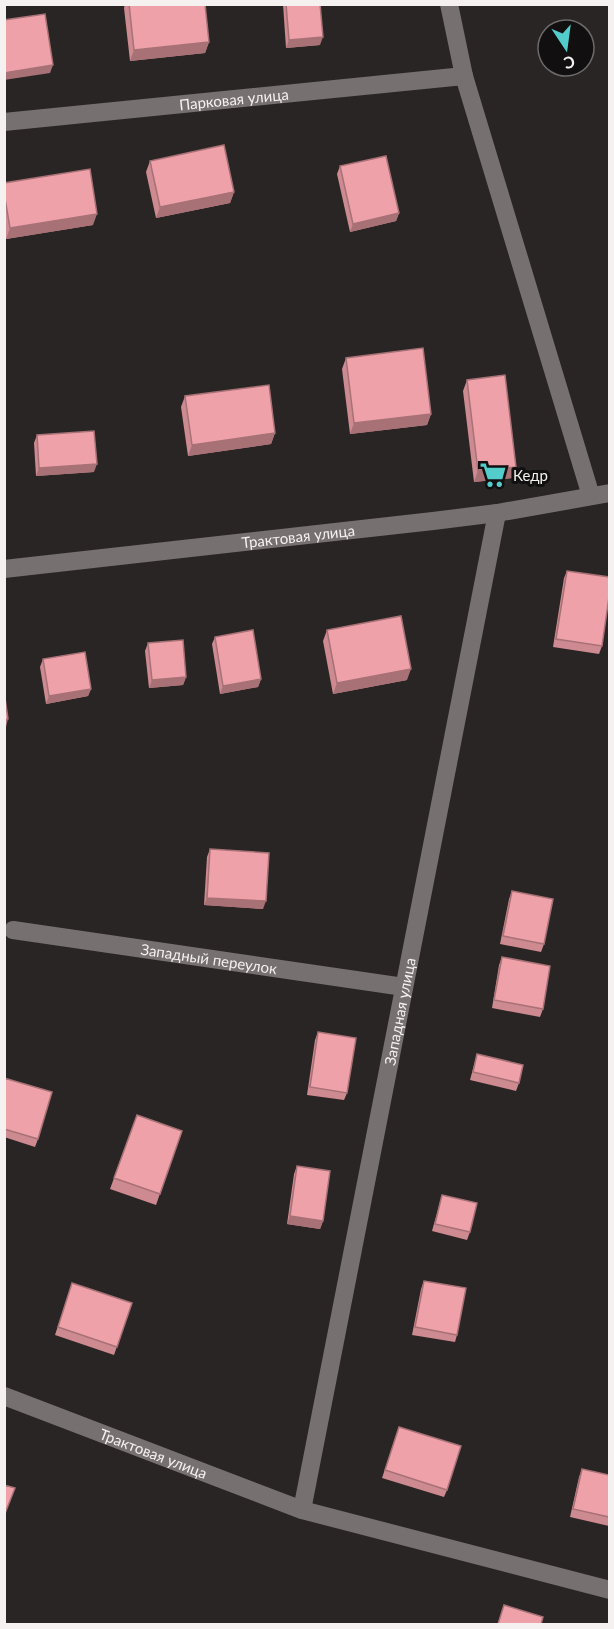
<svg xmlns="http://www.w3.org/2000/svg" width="614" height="1629" viewBox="0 0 614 1629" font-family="Lato,sans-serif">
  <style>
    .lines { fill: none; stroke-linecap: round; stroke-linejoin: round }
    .minor { stroke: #767070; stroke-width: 18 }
    .tertiary { stroke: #767070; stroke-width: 18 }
    .wall { fill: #cd8a90 }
    .shaded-wall { fill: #a77176 }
    .building { fill: #eea1a8; stroke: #a77176; stroke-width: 1.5 }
    .labels { text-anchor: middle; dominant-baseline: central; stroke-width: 6; stroke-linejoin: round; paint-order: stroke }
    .street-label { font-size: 15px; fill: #f5f1f1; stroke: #110f0f }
    .poi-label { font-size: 15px; fill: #f5f1f1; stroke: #110f0f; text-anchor: start }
  </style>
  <rect width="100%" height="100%" fill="#2a2525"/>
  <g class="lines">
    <g class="minor">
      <path id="s1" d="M4 122 464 76"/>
      <path id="s2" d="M13 930 404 987"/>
      <path id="s3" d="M4 1396 302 1510 610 1590"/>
      <path id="s4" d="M302 1510 497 513"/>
    </g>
    <g class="tertiary">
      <path d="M449 4 464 76 591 496"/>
      <path id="s5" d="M4 569 433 521 497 513 610 493"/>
    </g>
  </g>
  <path class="wall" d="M125 4H205L209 42 205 53 130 61 124 8Z
    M283 4H320V45L286 48Z
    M150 161 234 192 230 203 156 218 146 172Z
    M340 166 399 213 396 221 350 232 337 174Z
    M4 183 93 225 6 239 4 229Z
    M346 358 431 414 427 425 350 434 342 369Z
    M467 380 516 467 512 478 474 482 463 391Z
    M185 396 275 433 271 444 188 456 181 407Z
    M37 435 94 472 36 476 34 443Z
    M567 571 602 646 599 654 553 647 564 578Z
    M327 630 407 680 333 694 323 641Z
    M215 637 261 679 258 687 220 694 212 644Z
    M148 643 186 677 183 685 149 688 145 651Z
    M43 659 91 689 88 696 46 704 40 667Z
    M210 849 263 909 204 905 207 857Z
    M512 891 544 944 541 952 500 944 509 899Z
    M502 957 543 1009 540 1017 492 1008 499 965Z
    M318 1032 347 1093 344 1100 307 1095 315 1040Z
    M477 1054 519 1083 516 1091 470 1080Z
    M4 1078 38 1139 35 1147 4 1137Z
    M137 1115 182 1131 156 1205 110 1189Z
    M297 1166 323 1221 320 1229 287 1224 294 1174Z
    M442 1195 470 1232 467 1240 432 1231Z
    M424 1281 457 1335 455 1342 412 1335 421 1289Z
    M72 1283 132 1303 114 1355 55 1335Z
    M399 1427 447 1490 444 1497 382 1478Z
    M582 1469 609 1475V1526L570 1517 579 1477Z"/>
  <path class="shaded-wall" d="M323 37 320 45 286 48 289 40Z
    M209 42 205 53 130 61 134 50Z
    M53 65 50 73 4 80V73Z
    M234 192 230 203 156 218 160 207Z
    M399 213 396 221 350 232 353 224Z
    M97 214 93 225 6 239 10 228Z
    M431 414 427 425 350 434 354 423Z
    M275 433 271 444 188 456 192 445Z
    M97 464 94 472 36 476 39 468Z
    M516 467 512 478 474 482 478 471Z
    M411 669 407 680 333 694 337 683Z
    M186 677 183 685 149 688 152 680Z
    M261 679 258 687 220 694 223 686Z
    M91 689 88 696 46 704 49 696Z
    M8 719 6 727H4V720Z
    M207 898 266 901 263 909 204 905Z
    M290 1216 323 1221 320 1229 287 1224Z"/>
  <path class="building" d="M129 4H205L209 42 134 50Z
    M286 4H320L323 37 289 40Z
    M45 14 53 65 4 73V20Z
    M224 145 234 192 160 207 150 161Z
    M386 156 399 213 353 224 340 166Z
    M90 169 97 214 10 228 4 193V183Z
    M423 348 431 414 354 423 346 358Z
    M505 375 516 467 478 471 467 380Z
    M269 385 275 433 192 445 185 396Z
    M94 431 97 464 39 468 37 435Z
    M567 571 609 577V597L602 646 556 639Z
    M401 616 411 669 337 683 327 630Z
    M253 630 261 679 223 686 215 637Z
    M183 640 186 677 152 680 148 643Z
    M85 652 91 689 49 696 43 659Z
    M4 691 8 719 4 720Z
    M210 849 269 853 266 901 207 898Z
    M512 891 553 899 544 944 503 936Z
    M502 957 550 966 543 1009 494 1000Z
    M318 1032 356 1038 347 1093 310 1087Z
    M477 1054 523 1065 519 1083 473 1072Z
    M4 1078 52 1092 38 1139 4 1129Z
    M137 1115 182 1131 160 1194 114 1178Z
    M297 1166 330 1171 323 1221 290 1216Z
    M442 1195 477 1203 470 1232 435 1224Z
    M424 1281 466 1288 457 1335 415 1327Z
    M72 1283 132 1303 117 1347 58 1327Z
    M399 1427 461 1446 447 1490 385 1470Z
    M582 1469 609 1475V1517L573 1509Z
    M4 1485 15 1488 4 1516Z
    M504 1605 543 1617 541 1624H498Z"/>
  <defs>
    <g id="supermarket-bare" transform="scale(2.07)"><path d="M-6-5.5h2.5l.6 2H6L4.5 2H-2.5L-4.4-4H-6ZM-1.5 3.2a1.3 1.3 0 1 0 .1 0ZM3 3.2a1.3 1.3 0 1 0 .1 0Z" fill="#53cdcb" stroke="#110f0f" stroke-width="2.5" paint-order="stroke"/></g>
  </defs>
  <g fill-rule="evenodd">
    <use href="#supermarket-bare" x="493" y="475"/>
  </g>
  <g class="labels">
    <g class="street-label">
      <text stroke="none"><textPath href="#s1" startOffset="231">Парковая улица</textPath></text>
      <text stroke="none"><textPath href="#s5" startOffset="296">Трактовая улица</textPath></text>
      <text stroke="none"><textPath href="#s2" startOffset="198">Западный переулок</textPath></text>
      <text stroke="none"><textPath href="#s4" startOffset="508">Западная улица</textPath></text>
      <text stroke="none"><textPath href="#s3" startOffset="160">Трактовая улица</textPath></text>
    </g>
    <g class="poi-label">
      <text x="513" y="475">Кедр</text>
    </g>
  </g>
  <rect width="614" height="1629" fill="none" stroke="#f5f1f1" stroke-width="12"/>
  <g transform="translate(566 48) rotate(167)"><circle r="28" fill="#110f0f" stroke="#6c6969" stroke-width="1.5"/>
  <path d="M0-4.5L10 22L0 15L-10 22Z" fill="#53cdcb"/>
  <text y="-9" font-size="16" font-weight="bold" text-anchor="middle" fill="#f5f1f1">С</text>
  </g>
</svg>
